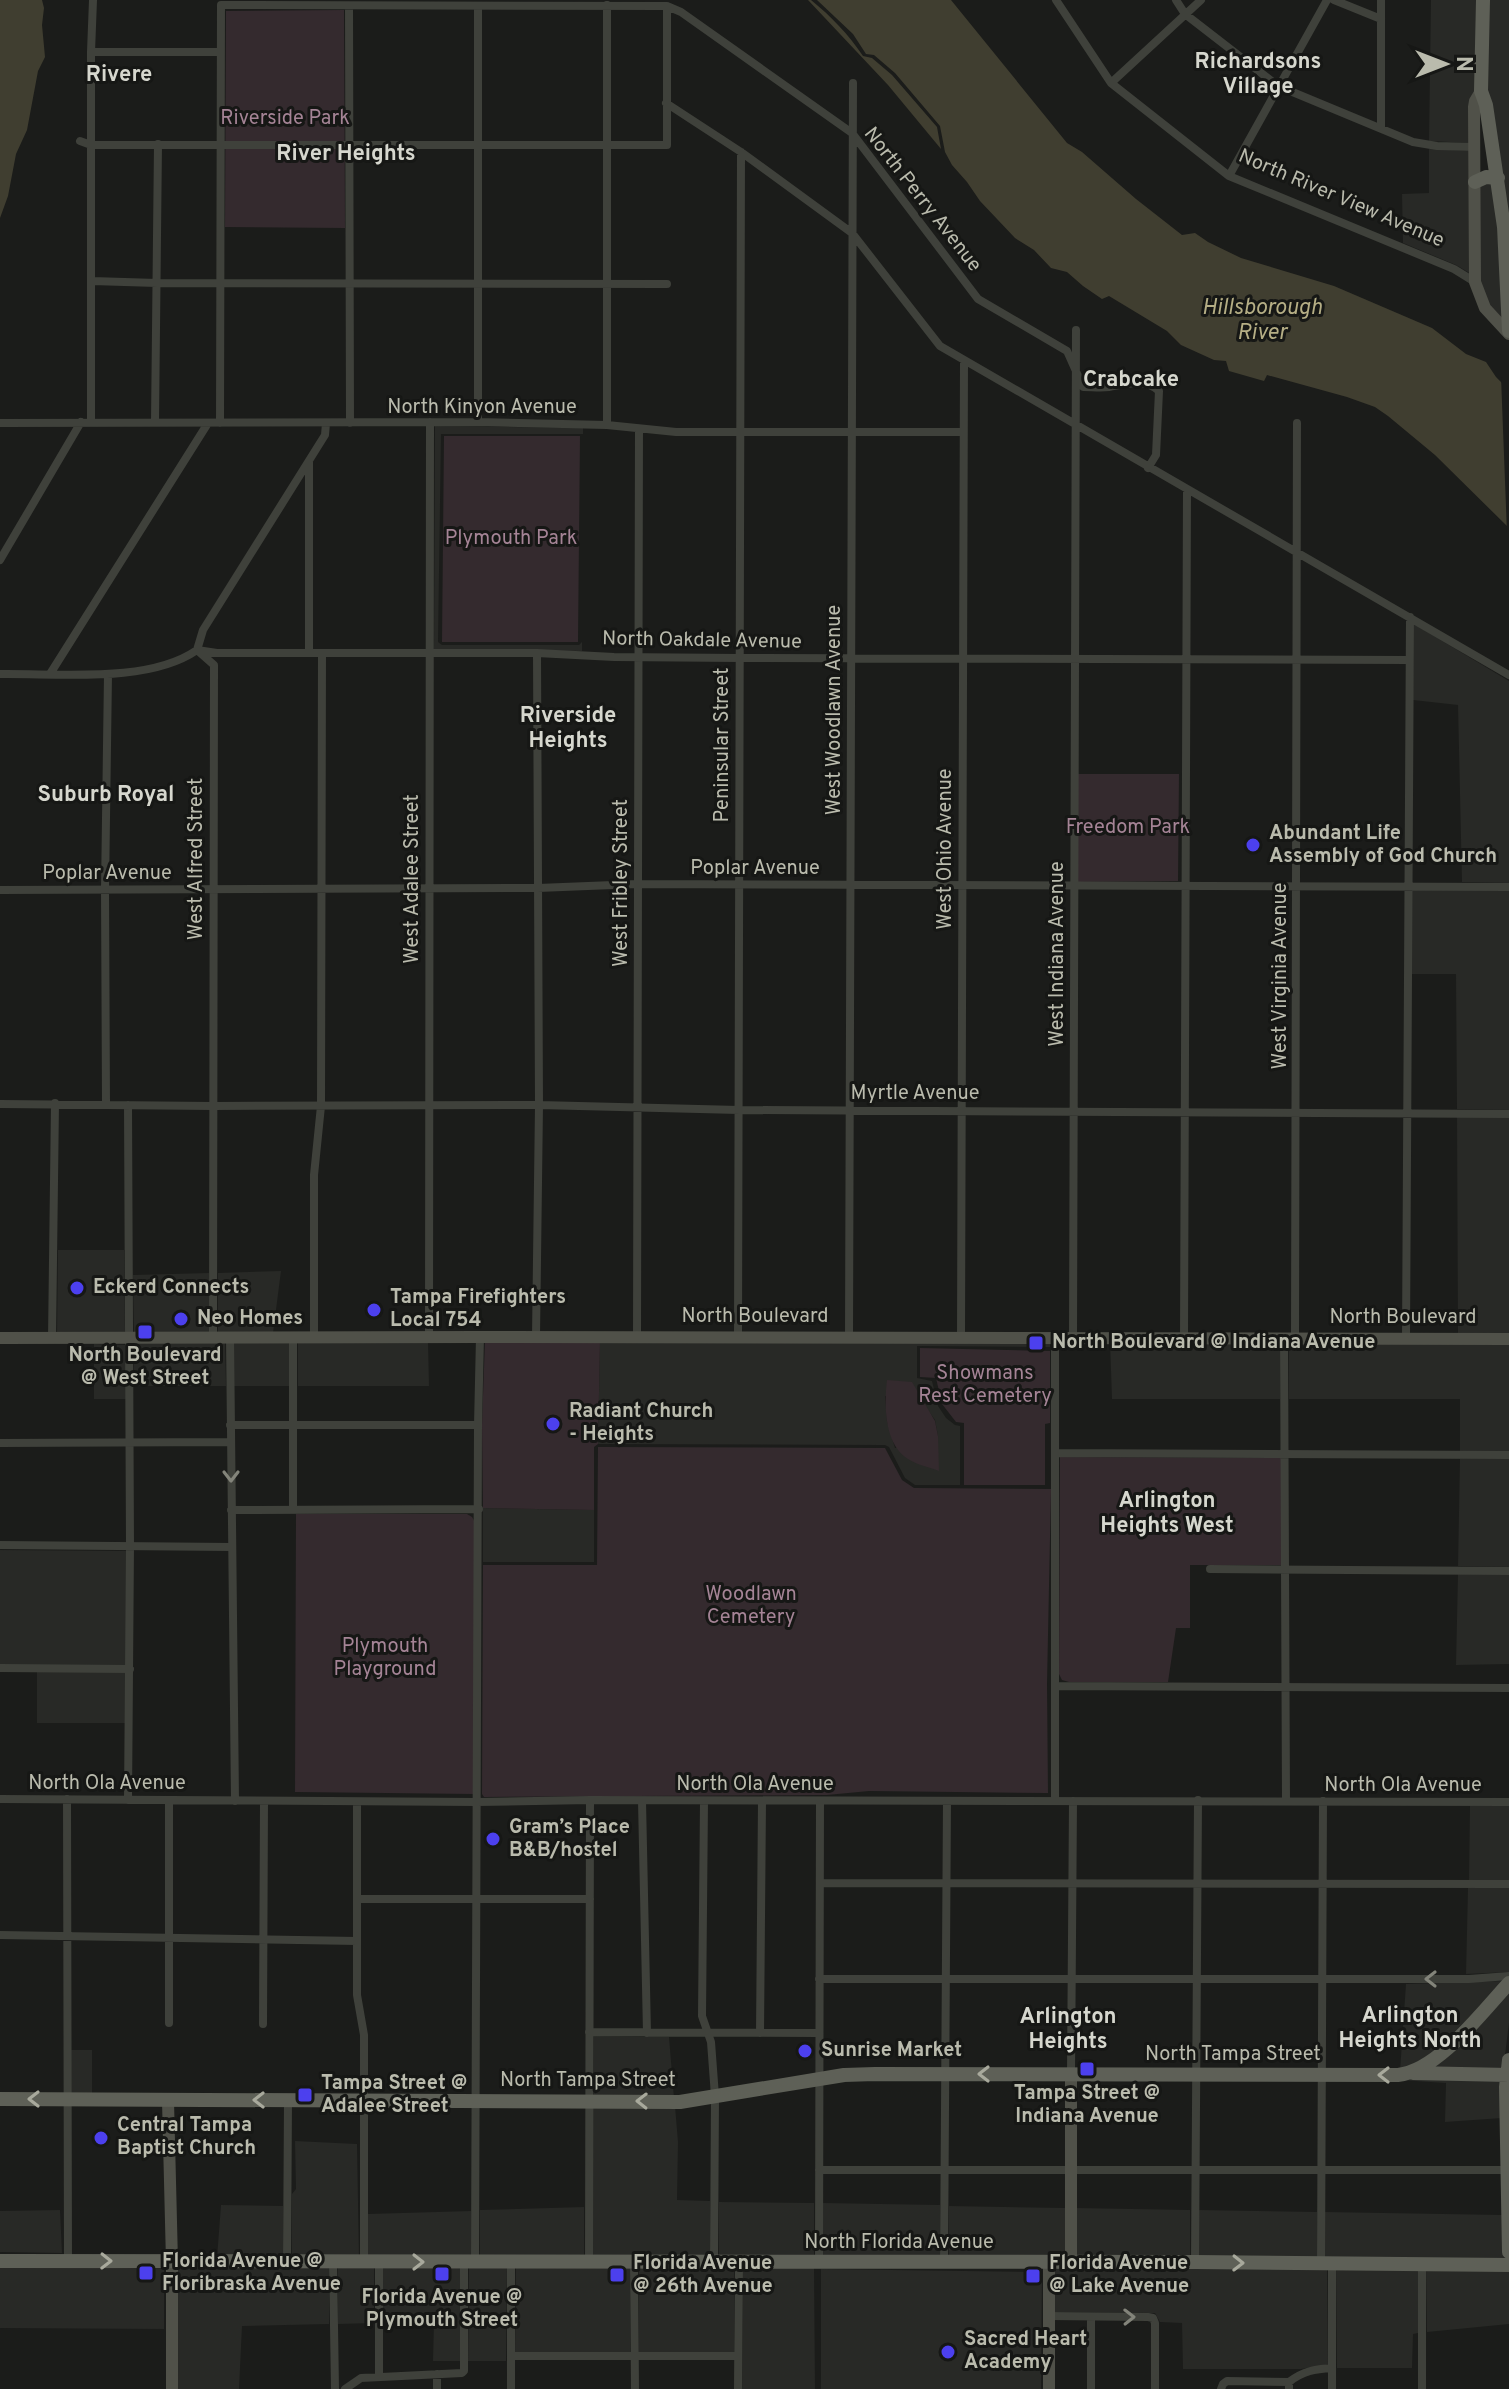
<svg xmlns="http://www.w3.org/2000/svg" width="1509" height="2389" viewBox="0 0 1509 2389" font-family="Overpass,sans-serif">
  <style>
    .built { fill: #282926; fill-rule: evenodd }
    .green { fill: #342a2e }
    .water { fill: #403e30 }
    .pier { fill: #1b1c1a }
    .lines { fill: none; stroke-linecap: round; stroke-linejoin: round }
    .street { stroke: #3f413b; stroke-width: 8 }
    .secondary { stroke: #505149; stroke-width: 12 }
    .primary { stroke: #5e6057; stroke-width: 14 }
    .oneway { stroke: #83847a }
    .oneway2 { stroke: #a8a99c }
    .poi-dot { fill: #4c40ee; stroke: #161715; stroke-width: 3 }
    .labels { text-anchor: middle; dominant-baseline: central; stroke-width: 6; stroke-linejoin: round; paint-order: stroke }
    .park-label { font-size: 20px; fill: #a58496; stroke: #161715 }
    .street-label { font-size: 20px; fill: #babbad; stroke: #161715 }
    .poi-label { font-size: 20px; font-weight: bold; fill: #babbad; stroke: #161715; text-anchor: start }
    .neighbourhood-label { font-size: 22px; font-weight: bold; fill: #d6d7ce; stroke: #161715 }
    .water-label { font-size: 22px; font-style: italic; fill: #b5ae85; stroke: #161715 }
  </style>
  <rect width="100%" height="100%" fill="#1b1c1a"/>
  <path class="built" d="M1431 0H1479L1478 86 1471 143 1429 141Z
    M1487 0H1509V234L1487 90Z
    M1429 149 1471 151V274L1456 265 1403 243 1402 194 1429 193Z
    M1494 182 1504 323 1489 306 1480 283 1479 184Z
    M435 426 583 428V434H441L438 642 442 645H579L582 642V618V651L434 649Z
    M1414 624 1509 681V883L1462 882 1458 705 1413 700Z
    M1412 890 1509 891V1110L1457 1109 1456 974H1411Z
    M1457 1117H1509V1335L1458 1334Z
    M58 1250H124L125 1334 57 1335Z
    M281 1271 273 1333 218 1334V1273Z
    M209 1273V1334H134L133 1275Z
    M225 1341 226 1386H134V1342Z
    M234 1341H289V1386H234Z
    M298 1341H428L429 1386H298Z
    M600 1341 1050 1342V1347L917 1346V1378L932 1381 938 1406 946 1418 955 1425 960 1426V1485H915L905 1478 889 1447 885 1445 598 1444ZM885 1396 923 1403 935 1420 938 1436 895 1448 887 1421Z
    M1280 1341V1399H1112L1110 1342Z
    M1289 1341 1509 1343V1451H1460V1399H1289Z
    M94 1344 126 1345V1399H94Z
    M1460 1459H1509V1567L1458 1566Z
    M483 1508 594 1510V1562H483Z
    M0 1550 127 1551 129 1723H37V1669L0 1668Z
    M1458 1574 1509 1575V1664L1456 1665Z
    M1470 1806H1509V1880H1469Z
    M1468 1888H1509V1972L1466 1974Z
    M1505 1981 1442 2048 1400 2071 1406 1984Z
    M1509 1989V2023L1503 2071 1426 2070Z
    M594 2036 669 2037 674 2098 594 2097Z
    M67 2050H92V2098H67Z
    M1413 2077 1502 2079V2118L1445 2122 1446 2083 1399 2080Z
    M593 2105 675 2106 678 2142 677 2200 710 2201V2259L593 2258Z
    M295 2141 357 2144 359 2258H292V2194L296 2189Z
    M719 2202 814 2203V2259H719Z
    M823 2203 940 2205V2259H823Z
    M221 2205 283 2206V2258H217Z
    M949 2206 1066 2208V2259H949Z
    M584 2207V2258H480V2210Z
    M1075 2208 1190 2210V2258L1075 2259Z
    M60 2210 62 2253 0 2252V2211Z
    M1199 2210 1317 2212V2260L1199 2259Z
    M471 2211V2258H368V2214Z
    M1325 2212 1503 2215 1508 2261 1325 2260Z
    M374 2265V2323L338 2324V2266Z
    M0 2266 164 2269V2329L0 2328Z
    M177 2266H329V2324L242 2326 239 2389H177Z
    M383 2266H460V2361H433L434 2322 383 2323Z
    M469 2266H507L506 2361H468Z
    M516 2266H630V2352H515Z
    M639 2266 734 2267V2352H639Z
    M743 2267H814L815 2389H742Z
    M1053 2267H1327L1328 2364 1301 2369H1183L1182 2323 1160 2322 1155 2313H1148L1053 2312Z
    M1336 2268 1418 2269V2333L1413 2334 1412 2368H1337Z
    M821 2269 1042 2272 1041 2389H821Z
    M1426 2269H1509V2324L1427 2332Z"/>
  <path class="green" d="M344 10 345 228 225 227 226 11Z
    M444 436H580L578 642H442Z
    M1078 774H1179L1178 881 1077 882Z
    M485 1340 600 1341 598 1444 594 1447V1510L483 1508 482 1425Z
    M920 1348 1050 1351V1423L1045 1424V1485H964V1423L956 1422 942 1404 936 1378 920 1377Z
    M887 1380 912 1382 935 1421 938 1436 939 1471C929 1467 917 1465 908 1459 884 1444 884 1405 887 1380Z
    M598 1447 885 1448 902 1480 914 1488 1051 1489 1047 1684 1048 1793 869 1791 827 1795 484 1797 482 1794 483 1565H597Z
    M1060 1457 1281 1458 1283 1565H1190V1628H1176L1168 1682H1069L1062 1680 1059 1674Z
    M296 1514H467L472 1517 476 1524 474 1794 295 1792Z"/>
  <path class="water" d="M0 0H42L44 8 42 25 45 57 38 71 27 130 16 154 8 196 0 218Z
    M808 0H811C832 17 848 34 863 56L872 58 892 75 937 127 941 149 888 85Z
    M817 0H951L1067 143 1082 152 1136 199 1182 235 1195 233 1208 242 1241 258 1334 286 1432 328 1466 354 1486 362 1496 377 1509 390 1508 527 1435 455 1388 416 1375 407 1347 397 1267 375 1264 381 1229 371 1226 361 1214 360 1181 345 1167 331 1109 296 1102 299 1083 286 1067 272 1051 268 1034 250 1015 238 980 201 967 182 952 165 945 152 940 126 895 73 874 55 866 54 853 34Z"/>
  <path class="pier" d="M1501 377 1509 384V534L1507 533Z"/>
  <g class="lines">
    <path class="street" d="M1056 0 1111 83 1229 176 1454 269 1475 282
      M1176 0 1185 14 1278 86 1413 142 1437 146 1475 147
      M1334 0 1381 19
      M607 5V425
      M349 6 350 423
      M478 6V422
      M91 52H220
      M1111 83 1201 0
      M666 103 741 152 852 233 940 346 1509 675
      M1381 128V0
      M80 141 91 145H667V6
      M1229 176 1327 0
      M92 281 157 283 667 284
      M155 422 158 144
      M0 423 478 422 607 425 676 432H963
      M91 423V52L93 0
      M220 423 221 5 667 6 681 12 852 133 978 299 1067 351 1083 387C1092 387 1101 388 1109 387 1127 384 1145 378 1159 391L1156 455 1148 468
      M309 462V653
      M0 560 81 422
      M0 674C58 673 148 684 197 650L217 653H537L614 657 740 658 1409 660
      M50 674 208 423
      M0 890 538 888 638 884 1509 887
      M0 1104 213 1106 539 1105 739 1110 1509 1114
      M106 1104 105 890 108 674
      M128 1105 130 1546 128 1800
      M314 1337V1175L321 1106 322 653
      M429 1337 430 422
      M536 1337 539 1105 537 653
      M637 1337 639 429
      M738 1337 741 152
      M849 1337 853 83
      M1284 1337 1286 1801
      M1295 1337 1297 423
      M213 1338 214 665 197 650 203 630 325 435 326 423
      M230 1338 235 1801
      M961 1338 964 361
      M1055 1338V1801
      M1073 1338 1076 330
      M1184 1338 1187 490
      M1406 1338 1410 617
      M52 1339 55 1103
      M230 1425H478
      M0 1443 231 1442
      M1055 1453 1509 1455
      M231 1510 479 1509
      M293 1510V1337
      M0 1545 232 1547
      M1210 1569 1509 1571
      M0 1668 130 1669
      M1055 1686 1509 1688
      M0 1799 477 1802 590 1800 1509 1802
      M67 1799 68 2260
      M642 1801 647 2033
      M704 1801 702 2016 711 2042 715 2096 714 2262
      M357 1802V1995L364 2035V2262
      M820 1883 1509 1884
      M357 1899H590
      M0 1935 357 1941
      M819 1979H1469L1509 1976
      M169 2023V1801
      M263 2024 264 1801
      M589 2032 819 2033
      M760 2033 762 1801
      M1071 2074 1073 1801
      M819 2170H1506
      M287 2262 288 2100
      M333 2262 335 2389
      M379 2262V2376
      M475 2262 478 1425 480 1337
      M589 2262 590 1800
      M634 2262 635 2389
      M819 2262 820 1801
      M944 2262 947 1801
      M1195 2262 1198 1800
      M1321 2263 1323 1801
      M1332 2263V2389
      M1422 2265V2389
      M1048 2316 1148 2317 1153 2318 1155 2323V2389
      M1091 2318V2389
      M511 2356H738
      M345 2389 361 2378 462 2373 464 2371V2262
      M437 2389V2374
      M511 2389V2262
      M738 2389 739 2263
      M1221 2389 1223 2384 1227 2381 1289 2382
      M1289 2389V2382C1303 2371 1315 2369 1332 2368"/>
    <path class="secondary" d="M1481 91 1475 101 1474 107 1475 282 1485 308 1509 334
      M0 1338 480 1337 1509 1339
      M1071 2074V2263
      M168 2101 172 2262V2389
      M1049 2263V2389"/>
    <path class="primary" d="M1483 0 1481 91 1486 105 1504 227 1509 331
      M1475 182 1486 177 1498 178
      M1509 2060 1506 2087 1509 2252
      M1413 2073 1509 2075
      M0 2099 680 2102 844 2075 875 2074 1398 2075C1438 2071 1482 2012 1509 1983
      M0 2261 1195 2262 1509 2265"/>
  </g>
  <defs><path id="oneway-chevron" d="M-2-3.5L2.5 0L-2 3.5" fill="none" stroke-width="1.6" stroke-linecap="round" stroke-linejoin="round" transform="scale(2)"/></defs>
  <g class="oneway">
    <use href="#oneway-chevron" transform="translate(231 1476) rotate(90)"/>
    <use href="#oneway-chevron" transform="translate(1431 1979) rotate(180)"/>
    <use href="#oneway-chevron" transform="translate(1129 2317) rotate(-1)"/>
  </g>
  <g class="oneway2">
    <use href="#oneway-chevron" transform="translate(984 2074) rotate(-180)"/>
    <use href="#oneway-chevron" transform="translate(1384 2075) rotate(180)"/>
    <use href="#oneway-chevron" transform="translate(34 2099) rotate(-180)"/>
    <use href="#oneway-chevron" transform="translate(259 2100) rotate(180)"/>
    <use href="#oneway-chevron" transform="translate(642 2101) rotate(-179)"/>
    <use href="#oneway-chevron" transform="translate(106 2261) rotate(1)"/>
    <use href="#oneway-chevron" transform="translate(418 2262)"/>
    <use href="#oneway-chevron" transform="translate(1238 2263) rotate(1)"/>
  </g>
  <g class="poi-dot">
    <circle cx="1253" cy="845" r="8"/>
    <circle cx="77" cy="1288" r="8"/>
    <circle cx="374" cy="1310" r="8"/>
    <circle cx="181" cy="1319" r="8"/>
    <rect x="137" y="1324" width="16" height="16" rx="4"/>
    <rect x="1028" y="1335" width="16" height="16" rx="4"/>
    <circle cx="553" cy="1424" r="8"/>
    <circle cx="493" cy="1839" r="8"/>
    <circle cx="805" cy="2051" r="8"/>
    <rect x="1079" y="2061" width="16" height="16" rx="4"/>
    <rect x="297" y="2087" width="16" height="16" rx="4"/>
    <circle cx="101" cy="2138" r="8"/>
    <rect x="138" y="2265" width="16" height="16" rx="4"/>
    <rect x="434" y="2266" width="16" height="16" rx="4"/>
    <rect x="609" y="2267" width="16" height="16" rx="4"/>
    <rect x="1025" y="2268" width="16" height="16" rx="4"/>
    <circle cx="948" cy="2352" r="8"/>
  </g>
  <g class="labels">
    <g class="park-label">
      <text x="285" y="119">Riverside Park</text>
      <text x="511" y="539">Plymouth Park</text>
      <text x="1128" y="828">Freedom Park</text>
      <text x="985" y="1374">Showmans<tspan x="985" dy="23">Rest Cemetery</tspan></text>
      <text x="751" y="1595">Woodlawn<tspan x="751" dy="23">Cemetery</tspan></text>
      <text x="385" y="1647">Plymouth<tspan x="385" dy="23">Playground</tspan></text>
    </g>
    <g class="street-label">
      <text transform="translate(1341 199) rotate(23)">North River View Avenue</text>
      <text transform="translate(922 200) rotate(52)">North Perry Avenue</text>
      <text x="482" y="408">North Kinyon Avenue</text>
      <text transform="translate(702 641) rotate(1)">North Oakdale Avenue</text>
      <text transform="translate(835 710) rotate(-90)">West Woodlawn Avenue</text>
      <text transform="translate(723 745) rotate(-90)">Peninsular Street</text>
      <text transform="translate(946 849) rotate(-90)">West Ohio Avenue</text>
      <text transform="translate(197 859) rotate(-90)">West Alfred Street</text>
      <text x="755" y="869">Poplar Avenue</text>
      <text x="107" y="874">Poplar Avenue</text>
      <text transform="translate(413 879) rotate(-90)">West Adalee Street</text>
      <text transform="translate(622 883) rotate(-90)">West Fribley Street</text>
      <text transform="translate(1058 954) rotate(-90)">West Indiana Avenue</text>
      <text transform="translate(1281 976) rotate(-90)">West Virginia Avenue</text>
      <text x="915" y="1094">Myrtle Avenue</text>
      <text x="755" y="1317">North Boulevard</text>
      <text x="1403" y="1318">North Boulevard</text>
      <text x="107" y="1784">North Ola Avenue</text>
      <text x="755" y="1785">North Ola Avenue</text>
      <text x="1403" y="1786">North Ola Avenue</text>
      <text x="1233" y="2055">North Tampa Street</text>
      <text x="588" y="2081">North Tampa Street</text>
      <text x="899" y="2243">North Florida Avenue</text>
    </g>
    <g class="poi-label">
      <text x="1269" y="834">Abundant Life<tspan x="1269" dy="23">Assembly of God Church</tspan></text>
      <text x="93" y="1288">Eckerd Connects</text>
      <text x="390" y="1298">Tampa Firefighters<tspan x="390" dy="23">Local 754</tspan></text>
      <text x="197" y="1319">Neo Homes</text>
      <text x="1052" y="1343">North Boulevard @ Indiana Avenue</text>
      <text x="145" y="1356" text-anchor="middle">North Boulevard<tspan x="145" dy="23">@ West Street</tspan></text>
      <text x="569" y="1412">Radiant Church<tspan x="569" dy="23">- Heights</tspan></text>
      <text x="509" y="1828">Gram’s Place<tspan x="509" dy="23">B&amp;B/hostel</tspan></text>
      <text x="821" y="2051">Sunrise Market</text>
      <text x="321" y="2084">Tampa Street @<tspan x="321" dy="23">Adalee Street</tspan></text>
      <text x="1087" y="2094" text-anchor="middle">Tampa Street @<tspan x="1087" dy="23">Indiana Avenue</tspan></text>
      <text x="117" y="2126">Central Tampa<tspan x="117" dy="23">Baptist Church</tspan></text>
      <text x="162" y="2262">Florida Avenue @<tspan x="162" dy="23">Floribraska Avenue</tspan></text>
      <text x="633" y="2264">Florida Avenue<tspan x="633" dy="23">@ 26th Avenue</tspan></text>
      <text x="1049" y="2264">Florida Avenue<tspan x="1049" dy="23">@ Lake Avenue</tspan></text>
      <text x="442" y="2298" text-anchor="middle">Florida Avenue @<tspan x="442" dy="23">Plymouth Street</tspan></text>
      <text x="964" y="2340">Sacred Heart<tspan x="964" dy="23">Academy</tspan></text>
    </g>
    <g class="neighbourhood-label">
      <text x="1258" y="62">Richardsons<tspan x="1258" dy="25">Village</tspan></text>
      <text x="119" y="75">Rivere</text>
      <text x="346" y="154">River Heights</text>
      <text x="1131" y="380">Crabcake</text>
      <text x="568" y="716">Riverside<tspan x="568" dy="25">Heights</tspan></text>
      <text x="106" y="795">Suburb Royal</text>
      <text x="1167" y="1501">Arlington<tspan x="1167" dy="25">Heights West</tspan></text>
      <text x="1410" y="2016">Arlington<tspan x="1410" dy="25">Heights North</tspan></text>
      <text x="1068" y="2017">Arlington<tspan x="1068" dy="25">Heights</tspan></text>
    </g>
    <g class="water-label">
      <text x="1262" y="308">Hillsborough<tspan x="1262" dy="25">River</tspan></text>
    </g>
  </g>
  <g transform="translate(1445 64) rotate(90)" stroke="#161715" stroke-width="6" paint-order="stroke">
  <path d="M0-6L14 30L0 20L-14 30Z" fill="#babbad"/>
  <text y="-12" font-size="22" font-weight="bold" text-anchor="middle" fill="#babbad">N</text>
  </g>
</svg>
